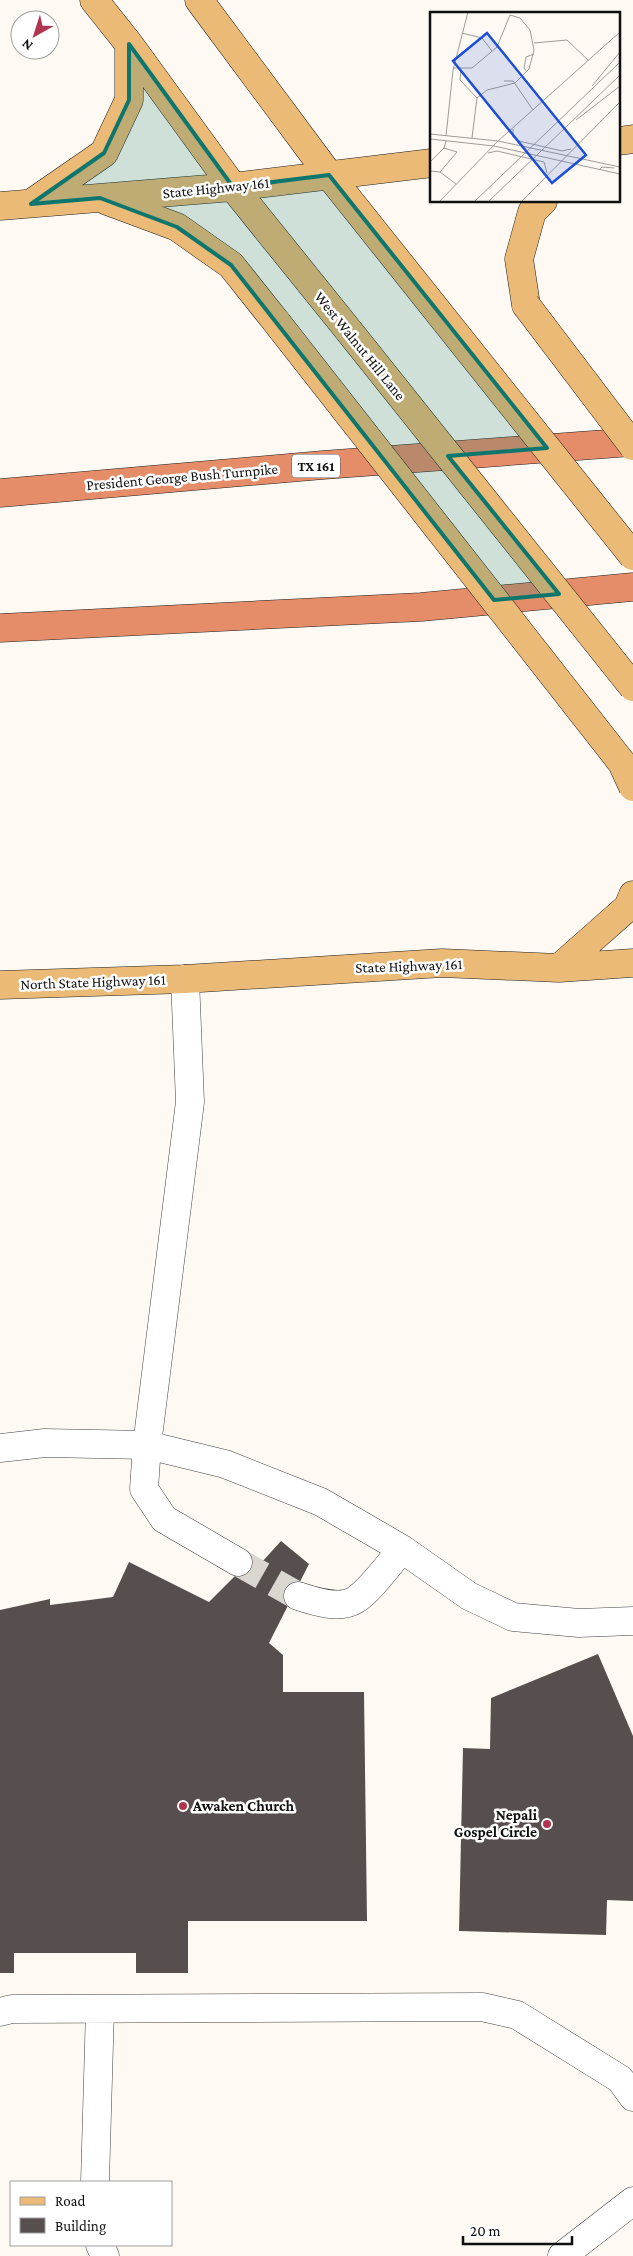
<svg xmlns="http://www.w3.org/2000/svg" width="633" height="2256" viewBox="0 0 633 2256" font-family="'Crimson Pro',serif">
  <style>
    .building { fill: #574f4d }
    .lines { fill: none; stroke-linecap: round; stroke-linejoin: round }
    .minor-tunnel { stroke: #dad7d1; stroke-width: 28; stroke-dasharray: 28 14; stroke-linecap: butt }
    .minor-casing { stroke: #424242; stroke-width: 29 }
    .major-casing { stroke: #202020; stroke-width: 29 }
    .highway-casing { stroke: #202020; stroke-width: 29 }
    .minor { stroke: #fff; stroke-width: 28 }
    .major { stroke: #eaba76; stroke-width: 28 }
    .highway { stroke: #e58d69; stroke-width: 28 }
    .major-bridge-casing { stroke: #202020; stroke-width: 29; stroke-linecap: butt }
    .major-bridge { stroke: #eaba76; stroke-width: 28 }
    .marked { fill: #0f766e; fill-opacity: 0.2; stroke: #0f766e; stroke-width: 4; stroke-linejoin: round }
    .poi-dot { fill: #b23550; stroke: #fff; stroke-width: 2 }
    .labels { text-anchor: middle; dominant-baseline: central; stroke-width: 5; stroke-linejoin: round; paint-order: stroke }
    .shield { fill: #fff; stroke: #575757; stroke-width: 1 }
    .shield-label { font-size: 14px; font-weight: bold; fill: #0f0f0f }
    .street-label { font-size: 15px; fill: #0f0f0f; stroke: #fff }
    .poi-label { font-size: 15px; font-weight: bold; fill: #0f0f0f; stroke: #fff; text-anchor: start }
    .inset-road { fill: none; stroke: #9e9c98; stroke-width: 1 }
    .view { fill: #1d4ed8; fill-opacity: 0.15; stroke: #1d4ed8; stroke-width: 2.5 }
    .inset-edge { fill: none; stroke: #0f0f0f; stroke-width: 2.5 }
  </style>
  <rect width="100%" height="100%" fill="#fefaf3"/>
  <path class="building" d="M281 1541 309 1564 269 1643 283 1655V1692H364L367 1921H188V1973H136V1953H14V1973H0V1610L50 1599V1605L113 1597 129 1562 209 1602 245 1566 252 1573Z
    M598 1654 633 1736V1901L607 1900 606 1935 459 1931 463 1748 490 1749 491 1698Z"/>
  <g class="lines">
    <path class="minor-tunnel" d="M238 1562 298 1596"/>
    <g class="minor-casing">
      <path id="minor" d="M185 979 190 1102 147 1445 144 1489 164 1519 238 1562
        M0 1448 45 1443 147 1445 225 1464 321 1502 402 1549 469 1596 513 1617 579 1623 633 1621
        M298 1596C313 1601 339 1610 355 1600 371 1590 389 1564 402 1549
        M0 2012 12 2009 482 2007 517 2015 620 2079 633 2097
        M95 2182 100 2009
        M100 2245 105 2256
        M562 2256 633 2201"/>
    </g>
    <g class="major-casing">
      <path id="major" d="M94 0 129 44 233 187 349 331
        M199 0 329 175 510 402
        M619 141 633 139
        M107 201 177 227 231 265 278 324
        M33 202 104 153 129 100V44
        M0 206 233 187 432 163
        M526 305 519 259 532 212 543 201
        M559 968 628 907 633 895
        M0 985 185 979 442 963 559 968 633 963"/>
    </g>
    <g class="highway-casing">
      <path id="highway" d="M0 493 323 465 633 442
        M0 628 421 607 633 587"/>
    </g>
    <use href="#minor" class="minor"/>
    <use href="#major" class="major"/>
    <use href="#highway" class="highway"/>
    <g class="major-bridge-casing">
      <path id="major-bridge" d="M526 305 633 446
        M278 324 622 763 633 787
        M349 331 633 687
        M510 402 633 556"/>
    </g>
    <use href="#major-bridge" class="major-bridge"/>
  </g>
  <path class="marked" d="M129 44 233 187 329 175 547 448 448 456 559 594 494 600 231 265 177 227 100 198 31 204 104 153 129 100Z"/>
  <g class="poi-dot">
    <circle cx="183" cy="1806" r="5"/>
    <circle cx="547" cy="1824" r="5"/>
  </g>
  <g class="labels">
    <rect class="shield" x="292" y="454.5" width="48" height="23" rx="4"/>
    <g class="shield-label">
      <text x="316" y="466">TX 161</text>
    </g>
    <g class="street-label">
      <text transform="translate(216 188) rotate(-6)">State Highway 161</text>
      <text transform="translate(360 346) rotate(51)">West Walnut Hill Lane</text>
      <text transform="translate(182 477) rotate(-5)">President George Bush Turnpike</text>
      <text transform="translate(409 966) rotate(-2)">State Highway 161</text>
      <text transform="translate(93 982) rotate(-2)">North State Highway 161</text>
    </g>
    <g class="poi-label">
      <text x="193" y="1806">Awaken Church</text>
      <text x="537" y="1815" text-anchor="end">Nepali<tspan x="537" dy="17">Gospel Circle</tspan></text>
    </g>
  </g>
  <g transform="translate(430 12)">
    <rect width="190" height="190" fill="#fefaf3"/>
    <path class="inset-road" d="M32 21 52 26 62 39M104 31 137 28 159 49M24 56H42L67 35 80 3 90 6 100 18 104 38 99 57 85 71 57 78 47 86 42 126M31 58 30 68 47 86M97 60 94 56 96 45 104 42M74 69H83L103 98M162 74 190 40M146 108 190 74M83 117V125L89 129 132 139 141 137M0 122 68 129 190 155M16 124 23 58 38 0M0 127 64 134 190 162M58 141 67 139 114 150 117 161M0 150 14 136 16 129M169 158 172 155 184 156M0 159 10 160 26 172M10 160 27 140 14 136M9 190 68 129 190 20M44 190 190 50M58 190 190 63M91 190 190 90"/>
    <path class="view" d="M57 21 156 143 122 171 23 49Z"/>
    <rect width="190" height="190" class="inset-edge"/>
  </g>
  <rect x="10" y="2181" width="162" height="65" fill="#ffffff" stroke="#9f9f9f"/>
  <rect x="20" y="2197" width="25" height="8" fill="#eaba76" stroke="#9f9f9f"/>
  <text x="55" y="2206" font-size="15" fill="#0f0f0f">Road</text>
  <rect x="20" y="2218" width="25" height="15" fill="#574f4d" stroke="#9f9f9f"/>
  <text x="55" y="2231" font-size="15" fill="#0f0f0f">Building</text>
  <g transform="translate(35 35) rotate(219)"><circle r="24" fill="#ffffff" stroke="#9f9f9f"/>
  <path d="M0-4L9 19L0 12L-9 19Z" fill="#b23550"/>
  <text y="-8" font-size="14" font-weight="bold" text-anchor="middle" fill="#0f0f0f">N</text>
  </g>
  <path d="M463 2236v8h109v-8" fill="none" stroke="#0f0f0f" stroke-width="2.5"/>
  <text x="470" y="2236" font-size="15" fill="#0f0f0f" stroke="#ffffff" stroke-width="4" paint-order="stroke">20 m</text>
</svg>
